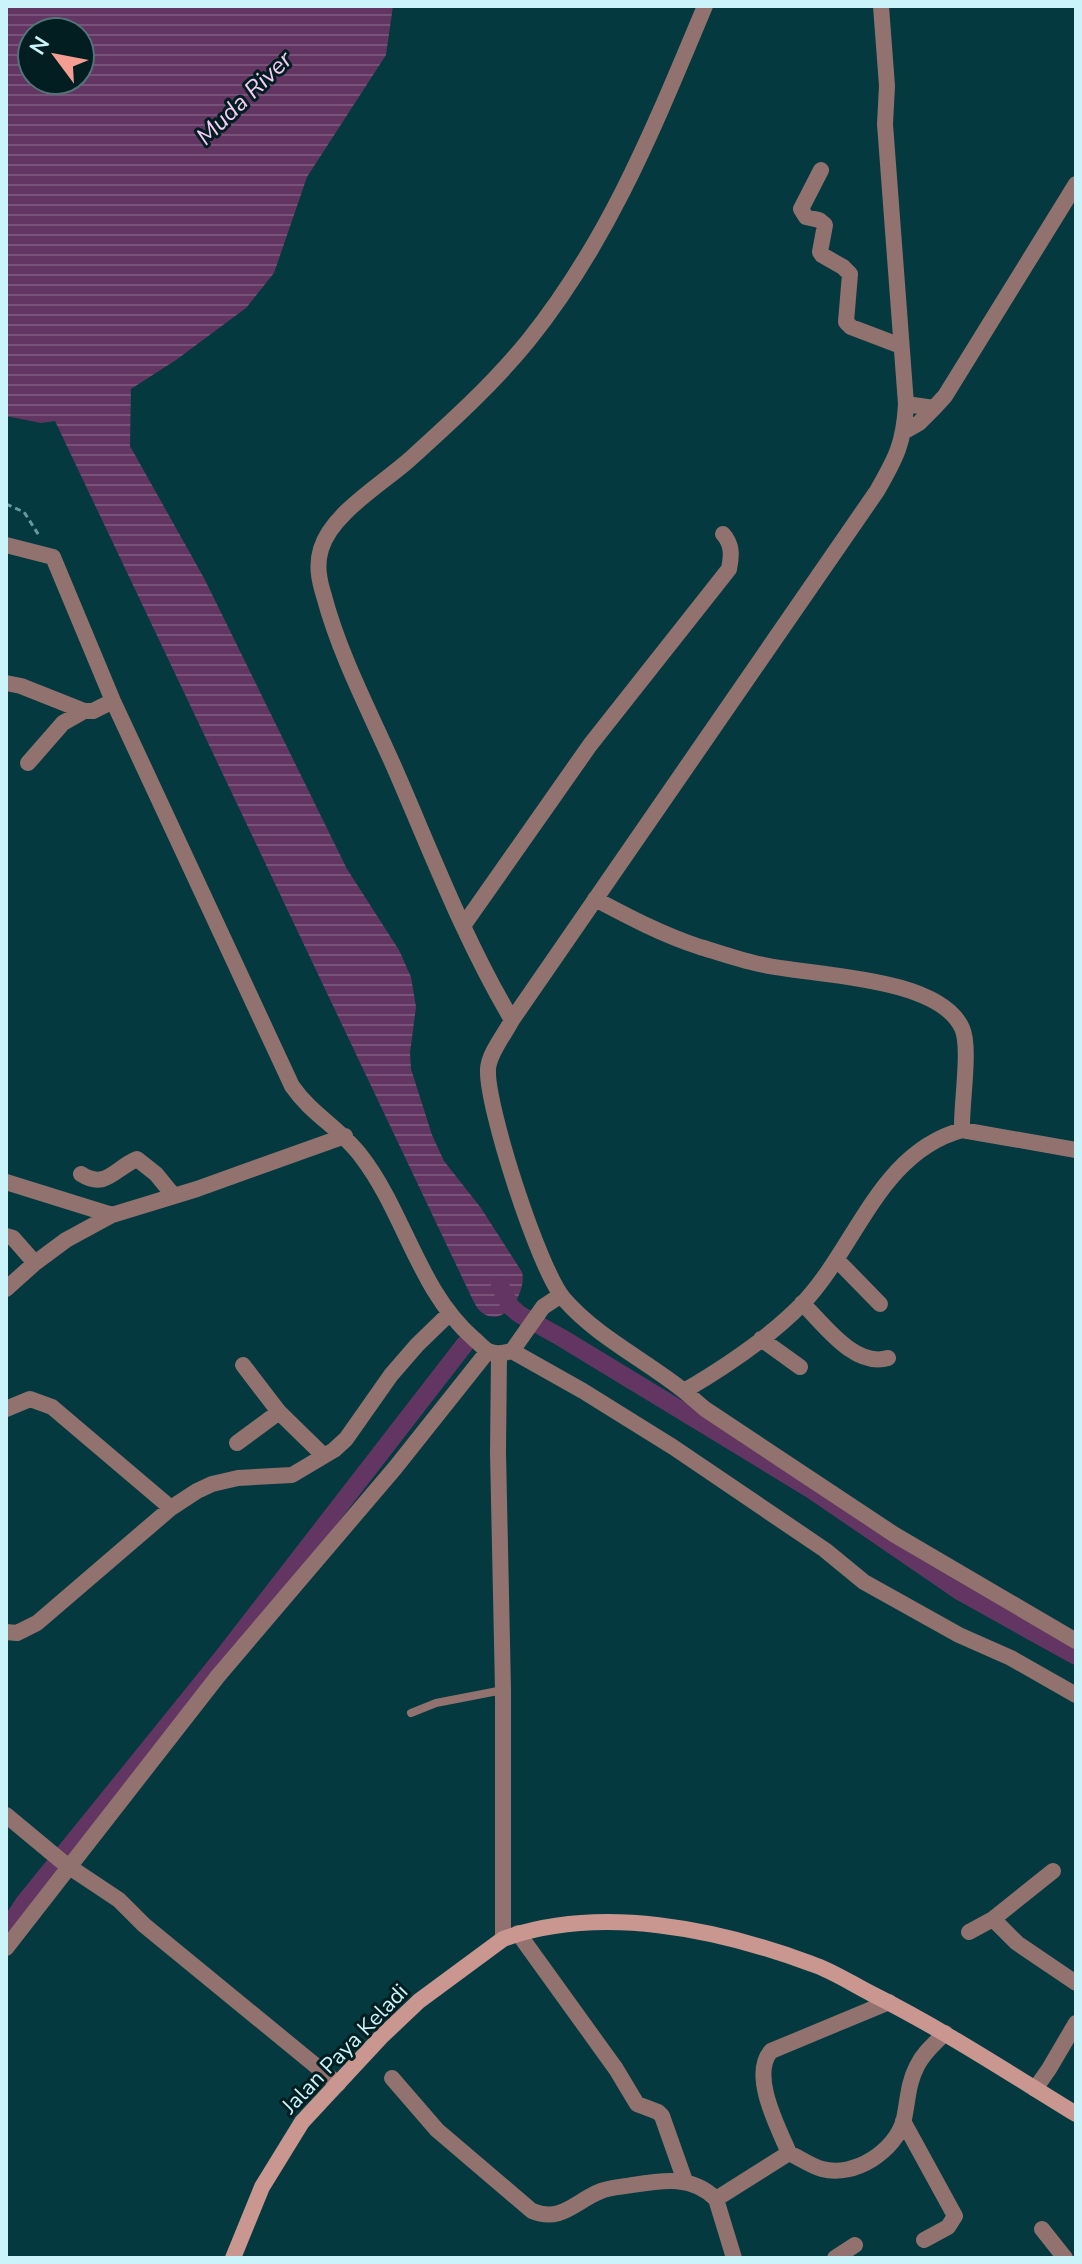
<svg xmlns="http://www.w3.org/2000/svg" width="1082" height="2264" viewBox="0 0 1082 2264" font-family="'Nunito Sans',sans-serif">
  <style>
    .water { fill: url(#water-rules); fill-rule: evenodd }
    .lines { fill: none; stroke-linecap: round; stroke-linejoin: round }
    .canal { stroke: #623563; stroke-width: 18 }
    .path { stroke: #69999f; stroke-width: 3; stroke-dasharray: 6 4; stroke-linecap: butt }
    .lane { stroke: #92726e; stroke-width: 8 }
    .street { stroke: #92726e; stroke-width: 16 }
    .secondary { stroke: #c99690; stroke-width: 16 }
    .labels { text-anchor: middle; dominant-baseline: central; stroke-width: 6; stroke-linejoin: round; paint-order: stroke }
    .street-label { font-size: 22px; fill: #cbf4fa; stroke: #021e21 }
    .water-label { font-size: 24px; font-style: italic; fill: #f7ccf7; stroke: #021e21 }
  </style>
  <defs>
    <pattern id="water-rules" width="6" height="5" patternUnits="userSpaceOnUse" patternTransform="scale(2)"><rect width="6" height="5" fill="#623563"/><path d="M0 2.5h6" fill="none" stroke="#77537a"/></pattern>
  </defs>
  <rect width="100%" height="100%" fill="#03393f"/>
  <path class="water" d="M6 6H393L386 55 307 177 274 273 246 308 176 360 131 389 130 446 204 578 347 869 399 950 411 977 416 1007 410 1053 411 1069 432 1135 444 1161 481 1208 522 1272C527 1289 508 1325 486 1315 477 1311 474 1302 470 1294L55 421 41 423 6 416ZM32 32H80V80H32Z"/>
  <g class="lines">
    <path class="canal" d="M500 1286 511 1307 519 1314 562 1338 812 1490 961 1592 1076 1656
      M6 1930 24 1903 222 1658 465 1344"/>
    <path class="path" d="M6 504 24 512 40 537"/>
    <path class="lane" d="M411 1713 436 1703 503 1690"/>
    <path class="street" d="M881 6 887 86 885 124 906 404
      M821 170 801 209 806 217 819 220 825 225 820 252 822 255 843 267 850 274 846 322 851 327 901 346
      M905 431 919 423 934 408
      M6 545 53 557 113 701 292 1086C311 1114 341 1129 361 1156 405 1213 418 1290 474 1339 478 1342 483 1348 488 1351 496 1355 503 1353 512 1351L543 1307 561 1295
      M6 683 21 686 84 711H93L113 701
      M28 763 63 723 84 711
      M595 899C629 917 663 935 700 947 721 953 743 961 764 965 813 976 938 976 962 1028 971 1047 961 1105 962 1130L1076 1150
      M463 926 590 745 729 569C732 555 732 544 723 534
      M512 1020C465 941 432 854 395 769 370 712 340 656 324 596 319 580 316 565 321 549 331 514 382 484 409 460 451 422 492 385 528 341 610 239 655 125 705 6
      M962 1130C879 1153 857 1246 803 1303 769 1338 725 1367 684 1391 644 1359 597 1337 564 1299 539 1270 486 1106 488 1069 489 1053 505 1034 512 1020L877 491C896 458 904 443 906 404L934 408 945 396 1076 184
      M81 1174C106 1190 115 1168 137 1159L156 1174 174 1196
      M6 1182 112 1215
      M6 1236 13 1238 35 1263
      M837 1260 880 1304
      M6 1289 35 1263 66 1240 112 1215 197 1189 345 1136
      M802 1303C824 1324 854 1368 888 1358
      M761 1339 800 1367
      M512 1351 583 1391 673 1447 825 1550 864 1582 959 1635 1011 1658 1076 1695
      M499 1354 498 1452 503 1690V1939
      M243 1365 279 1412 324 1456
      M684 1391 705 1409 895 1535 1076 1641
      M6 1409 30 1399 52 1407 171 1508
      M237 1443 279 1412
      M6 1632 17 1633 37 1623 171 1508 197 1491 212 1484 238 1478 292 1475 334 1450 346 1439 391 1375 417 1345 450 1313
      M6 1815 65 1864 119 1900 144 1925 338 2084
      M1053 1871 993 1919 1017 1943 1076 1983
      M969 1932 993 1919
      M518 1933 616 2069 637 2104 658 2112 662 2116 685 2181
      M6 1948 218 1676 395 1468 488 1351
      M392 2078 437 2130 532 2211C562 2223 575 2201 601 2191 611 2187 622 2187 632 2185 663 2180 692 2175 716 2199
      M1035 2089 1049 2069 1076 2023
      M903 2121 955 2216 948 2227 924 2240
      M789 2153C778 2127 750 2075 771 2051L889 2002
      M1042 2229 1065 2258
      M734 2258 716 2199 789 2153C800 2158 811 2166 822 2169 854 2178 896 2151 904 2119 908 2100 908 2083 917 2066 923 2053 935 2043 945 2033
      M835 2258 855 2245"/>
    <path class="secondary" d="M233 2258 262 2187 302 2122 381 2037 419 2001 503 1939C600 1904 718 1929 812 1964 833 1971 852 1984 872 1994 942 2029 1009 2073 1076 2114"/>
  </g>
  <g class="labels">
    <g class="street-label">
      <text transform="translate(345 2049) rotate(-46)">Jalan Paya Keladi</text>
    </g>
    <g class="water-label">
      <text transform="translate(244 98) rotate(-44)">Muda River</text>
    </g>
  </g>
  <rect width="1082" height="2264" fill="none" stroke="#cbf4fa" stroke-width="16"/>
  <g transform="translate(56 56) rotate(302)"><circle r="38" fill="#021e21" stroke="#527478" stroke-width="2"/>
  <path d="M0-6L14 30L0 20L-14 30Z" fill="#f59c93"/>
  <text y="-12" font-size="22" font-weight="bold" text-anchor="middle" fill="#cbf4fa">N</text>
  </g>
</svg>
